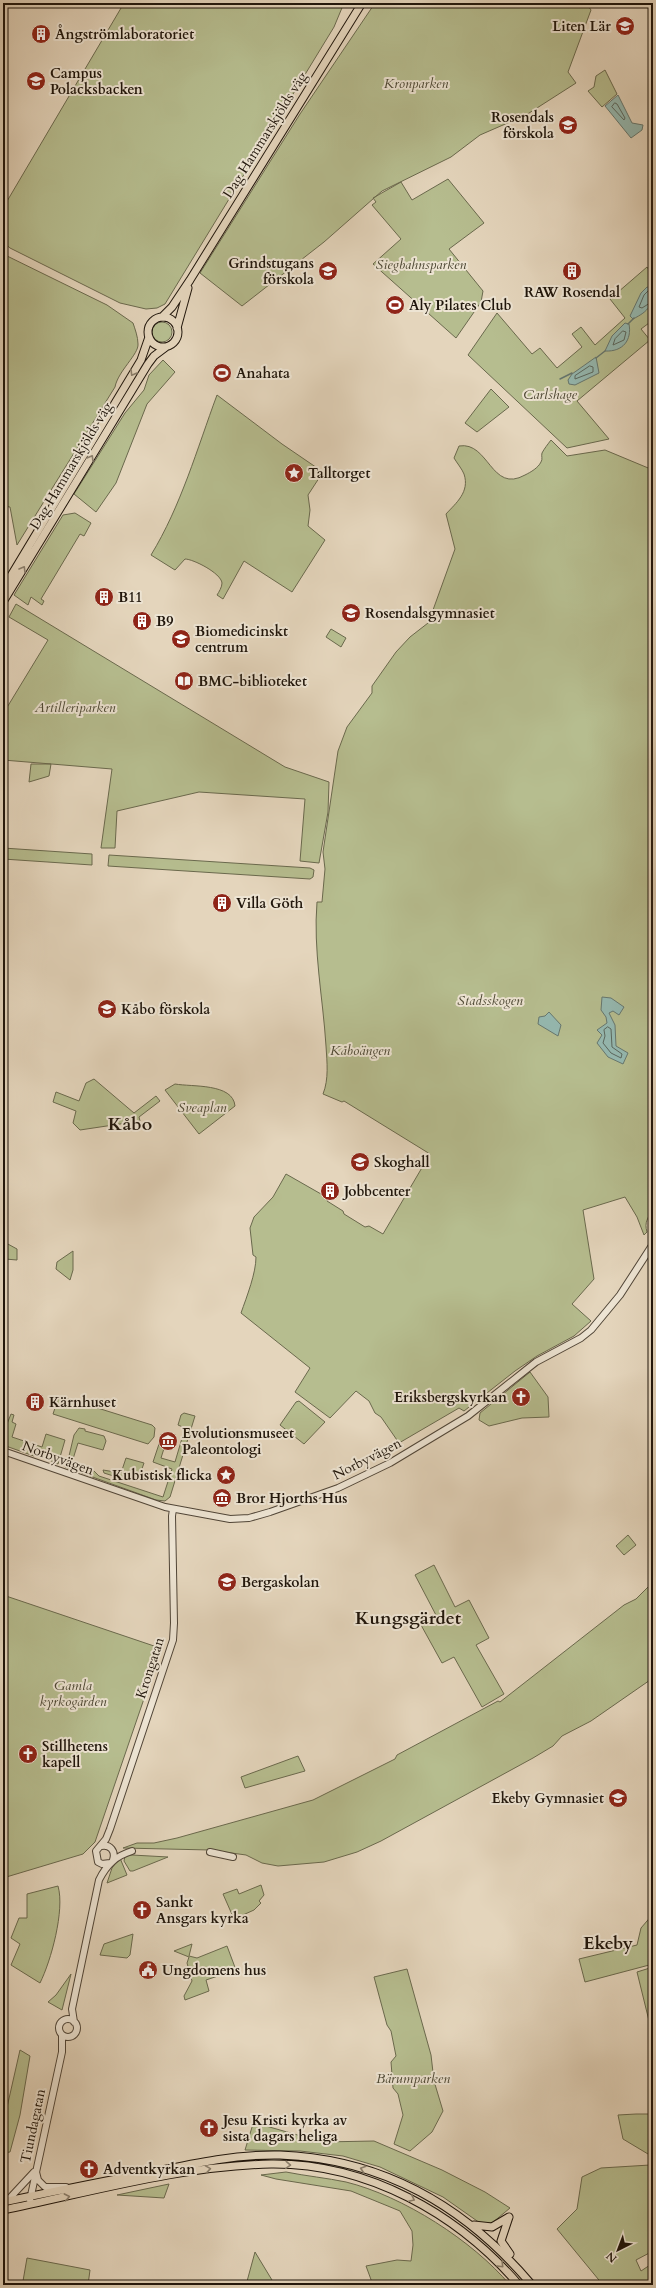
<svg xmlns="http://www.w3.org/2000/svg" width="656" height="2288" viewBox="0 0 656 2288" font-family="Cardo,serif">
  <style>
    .green { fill: #b6bd8f; stroke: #6a694d }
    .water { fill: #95b9b1; stroke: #66776f }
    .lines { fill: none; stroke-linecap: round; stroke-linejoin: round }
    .shore { stroke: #5a675e; stroke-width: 1 }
    .stream { stroke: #66776f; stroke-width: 1.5 }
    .minor-casing { stroke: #504537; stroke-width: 8 }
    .major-casing { stroke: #1f150b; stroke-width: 9 }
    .minor { stroke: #ede4d3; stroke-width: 6 }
    .major { stroke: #e4d5bc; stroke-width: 7 }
    .oneway { stroke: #8b7f6c }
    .labels { text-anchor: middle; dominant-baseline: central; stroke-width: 4; stroke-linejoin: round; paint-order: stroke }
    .poi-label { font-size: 14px; font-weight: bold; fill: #1f150b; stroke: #ede4d3; text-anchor: start }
    .park-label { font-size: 14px; font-style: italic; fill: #4c4733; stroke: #ede4d3 }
    .street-label { font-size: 14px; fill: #1f150b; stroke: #ede4d3 }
    .district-label { font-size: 18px; font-weight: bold; fill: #1f150b; stroke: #ede4d3 }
  </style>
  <rect width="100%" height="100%" fill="#e4d5bc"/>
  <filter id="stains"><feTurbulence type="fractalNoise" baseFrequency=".005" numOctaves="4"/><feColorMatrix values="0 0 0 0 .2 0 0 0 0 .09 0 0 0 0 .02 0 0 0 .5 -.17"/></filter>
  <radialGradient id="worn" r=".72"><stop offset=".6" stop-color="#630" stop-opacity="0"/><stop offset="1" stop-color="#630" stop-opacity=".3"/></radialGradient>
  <path class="green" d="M124 3H344L334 27 165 304 157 308 146 309 120 303 10 248 3 242V208Z
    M375 3H586L591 10 568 72 576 83 526 115 480 135 451 157 382 191 324 242 242 306 200 273 300 114Z
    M605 70 617 94 602 107 588 91 594 87 596 76Z
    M448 179 484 223 449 249 483 291 481 302 456 338 373 264 401 239 372 205 376 202 373 198 401 182 412 200Z
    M3 254 107 305 133 323C135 329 138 337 138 344 139 354 118 371 115 387L17 545 10 507 3 506Z
    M647 267 653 276V320L641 329 650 340 577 401 609 439 567 448 468 355 497 313 532 354 540 348 557 368 582 347 572 334 581 327 595 345 625 318 610 299Z
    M152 332a10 10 0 1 1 20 0a10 10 0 1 1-20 0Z
    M163 360 175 372 147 404 116 483 96 512 74 494 125 413 144 390 149 375Z
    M491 389 509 407 477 432 465 423Z
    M217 395 282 444 323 472 308 495 310 510 308 526 325 540 292 592 244 561 223 599 217 595C219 592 222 587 222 583 221 573 193 559 185 559L175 570 151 555C181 506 197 449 217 395Z
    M551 440 567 456 605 450 653 470V1209C648 1218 644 1222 647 1232L644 1235 637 1217 625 1197 583 1210 594 1279 572 1304 591 1321 574 1336 537 1356 515 1371 464 1411 459 1408 399 1443 381 1417 375 1413 369 1401 356 1391 330 1418 295 1392 310 1368 241 1313C247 1296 256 1273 256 1257L253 1255 250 1228 254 1217 273 1197 286 1174 328 1198 327 1201 343 1211 344 1214 365 1227 369 1226 383 1234 430 1154 344 1101 342 1102 323 1094C329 1079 327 1062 326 1046 323 998 313 950 317 902H322L325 869 323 852 338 751 347 727 372 693V686L396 652 410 637 437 616 433 610 455 549 446 514C456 503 470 492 464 474 462 469 457 463 454 458L459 446C489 441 491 494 525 475 531 472 538 468 541 462 543 459 541 456 542 453 544 449 548 444 551 440Z
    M75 513 91 523 84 536 80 534 41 599 44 601 42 605 31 597 28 605 14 595 63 515Z
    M16 604 285 767 329 782 328 812 319 863 300 861 305 799 199 792 117 811 115 848H101L112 769 3 760V714L48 640 9 617Z
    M331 629 346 638 341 647 326 637Z
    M31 764H51L49 776 29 782Z
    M3 848 92 854V865L3 859Z
    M109 855 310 868 314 870 313 877 310 879 108 866Z
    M94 1079 134 1113 156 1096 160 1101 139 1117 140 1121 80 1130 73 1123 76 1111 53 1102 56 1092 79 1101 86 1083Z
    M175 1084C192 1087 233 1083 235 1106L199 1134 165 1090Z
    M6 1243 17 1249V1260L5 1259 3 1257Z
    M73 1251V1270L70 1280 56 1269 57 1262Z
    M530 1372 548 1397 549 1417 522 1418 489 1426 479 1420 480 1413Z
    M59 1396 152 1425 155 1428 154 1437 148 1444 53 1414Z
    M299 1401 325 1422 304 1444 280 1425 296 1402Z
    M184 1413 195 1416 170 1497 165 1501 156 1500 65 1467 66 1464 70 1463H72L71 1468 92 1474 93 1470 99 1476 163 1497 172 1469 153 1462 160 1441 166 1442 161 1458 175 1462 185 1428 178 1425 181 1415Z
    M11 1414 14 1415 12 1422 16 1424 12 1437 42 1447 46 1434 65 1440 58 1464 36 1454 34 1456 3 1445V1434Z
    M79 1428 85 1429V1431L104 1436 106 1441 103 1450 78 1443 73 1459 69 1456 74 1435Z
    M126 1458 144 1463 138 1480 124 1475 123 1479 104 1473 103 1470 121 1473Z
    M628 1535 636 1545 624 1555 616 1546Z
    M434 1565 455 1607 469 1600 489 1638 476 1645 504 1694 482 1707 454 1657 442 1663 421 1625 437 1617 415 1575Z
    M653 1582V1678L591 1721 562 1736 553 1746 533 1758 381 1841 357 1852 324 1862 278 1866 262 1863 246 1855 210 1850 123 1848 137 1843H154L177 1838 313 1800 395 1759 397 1755 498 1701 500 1702 624 1605 636 1599Z
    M3 1595 157 1647 160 1652 95 1842 83 1854 3 1878Z
    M298 1756 305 1771 245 1788 241 1777Z
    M132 1855 168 1857 133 1871H130L124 1861 125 1856Z
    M120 1858 127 1875 107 1883 112 1868Z
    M261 1885 264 1895 259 1901 261 1903 254 1910 234 1919 223 1894 237 1889 239 1894Z
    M58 1886C65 1910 51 1961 40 1983L11 1965 20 1944 11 1938 19 1918H27V1894Z
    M653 1914V1964L585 1982 579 1959 637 1945 641 1928Z
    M133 1934 130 1955 127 1958 100 1955 104 1944Z
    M192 1944 189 1956 197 1958 227 1946 236 1970 206 1980 209 1991 185 2000 184 1996 192 1981 187 1963 189 1957 174 1951Z
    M653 1967V2033H652L637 1972Z
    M407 1969 431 2055 434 2081 443 2111 432 2132 410 2151 394 2144 403 2115 398 2094 393 2088 391 2062 396 2056 391 2031 387 2025 374 1977Z
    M71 1974 62 2010 48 2002 56 1995Z
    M20 2050 30 2056 20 2115 10 2152 3 2153V2125Z
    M636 2114H653V2157L623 2139 618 2115Z
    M253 2124H259L322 2142 374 2141 442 2170 485 2192 510 2208 492 2223H480L443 2197 380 2167 343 2156 300 2151 245 2150Z
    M650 2165 653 2167V2251L636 2260 641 2271 653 2263V2285H603L557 2229 577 2209 582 2177 601 2168Z
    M286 2172C306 2176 327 2178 346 2182 403 2196 473 2241 510 2285H434L427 2283 425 2285H373L366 2266 397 2260 411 2261 413 2245 412 2231 400 2211 351 2191 276 2179 261 2175Z
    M169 2184 164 2198 117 2195Z
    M255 2252 275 2285H246Z
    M27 2258 90 2270 88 2285H42L23 2281Z"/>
  <path class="water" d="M618 95 632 123 643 125 642 130 631 138 605 106Z
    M647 287 653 288C653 305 649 311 633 319L630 316 641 293Z
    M625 323 629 324C632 340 623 352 605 351L612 336Z
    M596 357 599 373 575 385 569 384 568 380 572 374Z
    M602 997 611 998 624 1007 619 1015 613 1011 609 1013 615 1025 616 1046 628 1053 623 1064 608 1057 597 1043 602 1035 597 1030 607 1023 606 1017 601 1010Z
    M549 1012 561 1025 558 1036 538 1024 539 1017 545 1016Z"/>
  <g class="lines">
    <path class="shore" d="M615 103 617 104 625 118 624 120 612 107Z
      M653 291H648L644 295 639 307 642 308 653 301
      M623 331 626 332 624 340 613 345 615 339Z
      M590 366 593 367V372L575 379V376Z
      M608 1027 611 1029 612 1047 622 1054 621 1058 611 1053 603 1043 605 1036 604 1030Z"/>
    <path class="stream" d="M628 324 634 318
      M596 358 605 351
      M560 379 572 373"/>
    <g class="minor-casing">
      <path id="minor" d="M3 1451 165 1507 230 1519 249 1518 270 1512 338 1488 390 1463 468 1416 536 1362 581 1338 591 1330 620 1295 653 1244
        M101 1846C110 1844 116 1851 113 1860
        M210 1852 233 1857
        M110 1863 102 1864 98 1862 96 1851 106 1839 110 1829 173 1640 174 1623 172 1516 173 1509
        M59 2028a9 9 0 1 1 18 0a9 9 0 1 1-18 0Z
        M74 2022 72 2009 99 1880C107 1864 116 1856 132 1851
        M36 2172 38 2180 45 2187H66
        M8 2200 34 2172
        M30 2200 62 2052V2036"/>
    </g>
    <g class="major-casing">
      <path id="major" d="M162 317 172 307 190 280 362 3
        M148 332a15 15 0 1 1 30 0a15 15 0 1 1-30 0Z
        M177 328 188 288
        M3 589 141 360 149 337
        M3 602 148 364 154 356 166 347
        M3 2202C51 2192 100 2182 148 2173 191 2164 236 2154 280 2155 385 2159 466 2207 532 2285
        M3 2210C91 2192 181 2166 271 2164 368 2163 458 2214 519 2285
        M509 2217 501 2241 510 2254
        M474 2225 492 2227 509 2217"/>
    </g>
    <use href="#minor" class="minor"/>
    <use href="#major" class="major"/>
  </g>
  <defs><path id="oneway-chevron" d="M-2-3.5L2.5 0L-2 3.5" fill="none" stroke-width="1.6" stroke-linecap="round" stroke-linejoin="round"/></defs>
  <g class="oneway">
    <use href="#oneway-chevron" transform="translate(133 373) rotate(121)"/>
    <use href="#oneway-chevron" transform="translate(91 458) rotate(-59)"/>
    <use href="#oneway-chevron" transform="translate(23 569) rotate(-59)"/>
    <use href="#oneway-chevron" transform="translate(288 2165) rotate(3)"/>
    <use href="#oneway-chevron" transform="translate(208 2169) rotate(-9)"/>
    <use href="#oneway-chevron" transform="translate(363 2169) rotate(-163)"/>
    <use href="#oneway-chevron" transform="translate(67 2197) rotate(-11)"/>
    <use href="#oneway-chevron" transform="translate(412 2199) rotate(25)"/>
    <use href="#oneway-chevron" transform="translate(501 2265) rotate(46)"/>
  </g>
  <defs>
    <g id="school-disc" transform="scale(1)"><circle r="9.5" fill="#8f2418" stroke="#ede4d3"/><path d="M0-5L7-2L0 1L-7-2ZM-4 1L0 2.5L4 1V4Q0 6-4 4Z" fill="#fff"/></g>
    <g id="building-disc" transform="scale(1)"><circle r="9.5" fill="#8f2418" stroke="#ede4d3"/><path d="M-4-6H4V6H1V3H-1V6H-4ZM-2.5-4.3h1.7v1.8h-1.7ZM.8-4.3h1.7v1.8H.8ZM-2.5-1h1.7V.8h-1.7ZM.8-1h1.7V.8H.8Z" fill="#fff"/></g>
    <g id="university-disc" transform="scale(1)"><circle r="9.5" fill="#8f2418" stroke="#ede4d3"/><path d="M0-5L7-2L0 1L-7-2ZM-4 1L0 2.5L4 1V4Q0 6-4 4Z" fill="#fff"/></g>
    <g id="stadium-disc" transform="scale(1)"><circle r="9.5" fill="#8f2418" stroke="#ede4d3"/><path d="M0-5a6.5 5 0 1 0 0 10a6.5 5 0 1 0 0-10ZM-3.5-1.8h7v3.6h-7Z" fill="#fff"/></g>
    <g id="sight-disc" transform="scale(1)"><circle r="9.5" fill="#8f2418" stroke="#ede4d3"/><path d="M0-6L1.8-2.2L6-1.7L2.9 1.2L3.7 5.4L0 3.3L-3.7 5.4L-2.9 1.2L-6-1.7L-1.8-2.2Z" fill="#fff"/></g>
    <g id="library-disc" transform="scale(1)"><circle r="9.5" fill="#8f2418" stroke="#ede4d3"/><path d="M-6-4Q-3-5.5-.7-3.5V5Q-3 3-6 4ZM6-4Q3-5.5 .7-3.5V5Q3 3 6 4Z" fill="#fff"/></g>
    <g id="church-disc" transform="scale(1)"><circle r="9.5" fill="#8f2418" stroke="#ede4d3"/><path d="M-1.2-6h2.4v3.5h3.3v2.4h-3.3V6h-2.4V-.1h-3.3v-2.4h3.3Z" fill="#fff"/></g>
    <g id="museum-disc" transform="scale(1)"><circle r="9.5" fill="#8f2418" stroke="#ede4d3"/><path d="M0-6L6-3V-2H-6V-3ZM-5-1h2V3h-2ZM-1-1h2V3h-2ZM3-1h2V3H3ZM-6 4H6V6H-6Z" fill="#fff"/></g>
    <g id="civic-disc" transform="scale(1)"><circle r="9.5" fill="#8f2418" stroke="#ede4d3"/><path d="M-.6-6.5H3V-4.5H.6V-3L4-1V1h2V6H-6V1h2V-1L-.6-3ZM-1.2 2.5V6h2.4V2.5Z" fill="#fff"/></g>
  </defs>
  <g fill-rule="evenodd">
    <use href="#school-disc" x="625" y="26"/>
    <use href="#building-disc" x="41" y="34"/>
    <use href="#university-disc" x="36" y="81"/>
    <use href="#school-disc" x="568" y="125"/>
    <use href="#school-disc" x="328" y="271"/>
    <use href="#building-disc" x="572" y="271"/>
    <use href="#stadium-disc" x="395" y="305"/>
    <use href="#stadium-disc" x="222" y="373"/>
    <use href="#sight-disc" x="294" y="473"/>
    <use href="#building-disc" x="104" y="597"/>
    <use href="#school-disc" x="351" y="613"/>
    <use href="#building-disc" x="142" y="621"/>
    <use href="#university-disc" x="181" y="639"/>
    <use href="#library-disc" x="184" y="681"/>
    <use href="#building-disc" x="222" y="903"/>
    <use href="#school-disc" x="107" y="1009"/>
    <use href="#school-disc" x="360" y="1162"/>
    <use href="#building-disc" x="330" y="1191"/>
    <use href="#church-disc" x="521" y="1397"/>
    <use href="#building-disc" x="35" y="1402"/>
    <use href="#museum-disc" x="168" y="1441"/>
    <use href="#sight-disc" x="226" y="1475"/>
    <use href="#museum-disc" x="222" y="1498"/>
    <use href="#school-disc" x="227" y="1582"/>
    <use href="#church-disc" x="28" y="1754"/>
    <use href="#school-disc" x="618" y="1798"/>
    <use href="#church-disc" x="142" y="1910"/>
    <use href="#civic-disc" x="148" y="1970"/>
    <use href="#church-disc" x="209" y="2128"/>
    <use href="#church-disc" x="89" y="2169"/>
  </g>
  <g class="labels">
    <g class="poi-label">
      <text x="611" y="26" text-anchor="end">Liten Lär</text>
      <text x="55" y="34">Ångströmlaboratoriet</text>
      <text x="50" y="73">Campus<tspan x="50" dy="16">Polacksbacken</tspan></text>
      <text x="554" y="117" text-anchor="end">Rosendals<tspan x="554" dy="16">förskola</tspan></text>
      <text x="314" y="263" text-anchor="end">Grindstugans<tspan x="314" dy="16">förskola</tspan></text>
      <text x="572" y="292" text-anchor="middle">RAW Rosendal</text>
      <text x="409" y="305">Aly Pilates Club</text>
      <text x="236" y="373">Anahata</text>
      <text x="308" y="473">Talltorget</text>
      <text x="118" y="597">B11</text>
      <text x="365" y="613">Rosendalsgymnasiet</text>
      <text x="156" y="621">B9</text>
      <text x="195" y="631">Biomedicinskt<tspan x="195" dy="16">centrum</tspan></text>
      <text x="198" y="681">BMC-biblioteket</text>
      <text x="236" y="903">Villa Göth</text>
      <text x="121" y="1009">Kåbo förskola</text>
      <text x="374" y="1162">Skoghall</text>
      <text x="344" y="1191">Jobbcenter</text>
      <text x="507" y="1397" text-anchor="end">Eriksbergskyrkan</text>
      <text x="49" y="1402">Kärnhuset</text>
      <text x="182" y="1433">Evolutionsmuseet<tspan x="182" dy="16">Paleontologi</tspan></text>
      <text x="212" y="1475" text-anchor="end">Kubistisk flicka</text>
      <text x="236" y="1498">Bror Hjorths Hus</text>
      <text x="241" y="1582">Bergaskolan</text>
      <text x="42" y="1746">Stillhetens<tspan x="42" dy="16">kapell</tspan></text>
      <text x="604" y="1798" text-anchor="end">Ekeby Gymnasiet</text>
      <text x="156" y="1902">Sankt<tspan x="156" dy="16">Ansgars kyrka</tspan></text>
      <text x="162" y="1970">Ungdomens hus</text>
      <text x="223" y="2120">Jesu Kristi kyrka av<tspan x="223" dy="16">sista dagars heliga</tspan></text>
      <text x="103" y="2169">Adventkyrkan</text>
    </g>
    <g class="park-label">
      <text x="416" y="83">Kronparken</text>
      <text x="421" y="264">Siegbahnsparken</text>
      <text x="550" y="394">Carlshage</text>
      <text x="75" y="707">Artilleriparken</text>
      <text x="490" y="1000">Stadsskogen</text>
      <text x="360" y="1050">Kåboängen</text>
      <text x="202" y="1107">Sveaplan</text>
      <text x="73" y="1685">Gamla<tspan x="73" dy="16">kyrkogården</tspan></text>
      <text x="413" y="2078">Bärumparken</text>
    </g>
    <g class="street-label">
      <text transform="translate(265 135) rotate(-58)">Dag Hammarskjölds väg</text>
      <text transform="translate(71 466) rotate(-59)">Dag Hammarskjölds väg</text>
      <text transform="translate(58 1458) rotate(20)">Norbyvägen</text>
      <text transform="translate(367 1459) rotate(-27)">Norbyvägen</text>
      <text transform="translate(150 1668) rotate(-72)">Krongatan</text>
      <text transform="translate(33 2126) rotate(-78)">Tiundagatan</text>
    </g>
    <g class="district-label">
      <text x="130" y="1124">Kåbo</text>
      <text x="408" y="1618">Kungsgärdet</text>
      <text x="608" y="1943">Ekeby</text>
    </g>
  </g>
  <rect width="656" height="2288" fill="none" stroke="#e4d5bc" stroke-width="16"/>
  <rect x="4" y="4" width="648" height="2280" fill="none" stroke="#1f150b" stroke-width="2"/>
  <rect x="8" y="8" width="640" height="2272" fill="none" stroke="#1f150b"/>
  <g transform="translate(618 2250) rotate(222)" stroke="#ede4d3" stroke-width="3" paint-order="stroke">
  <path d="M0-3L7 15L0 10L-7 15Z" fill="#1f150b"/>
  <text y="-6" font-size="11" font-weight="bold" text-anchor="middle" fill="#1f150b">N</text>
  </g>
  <rect width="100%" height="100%" filter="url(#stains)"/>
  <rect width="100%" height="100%" fill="url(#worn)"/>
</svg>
